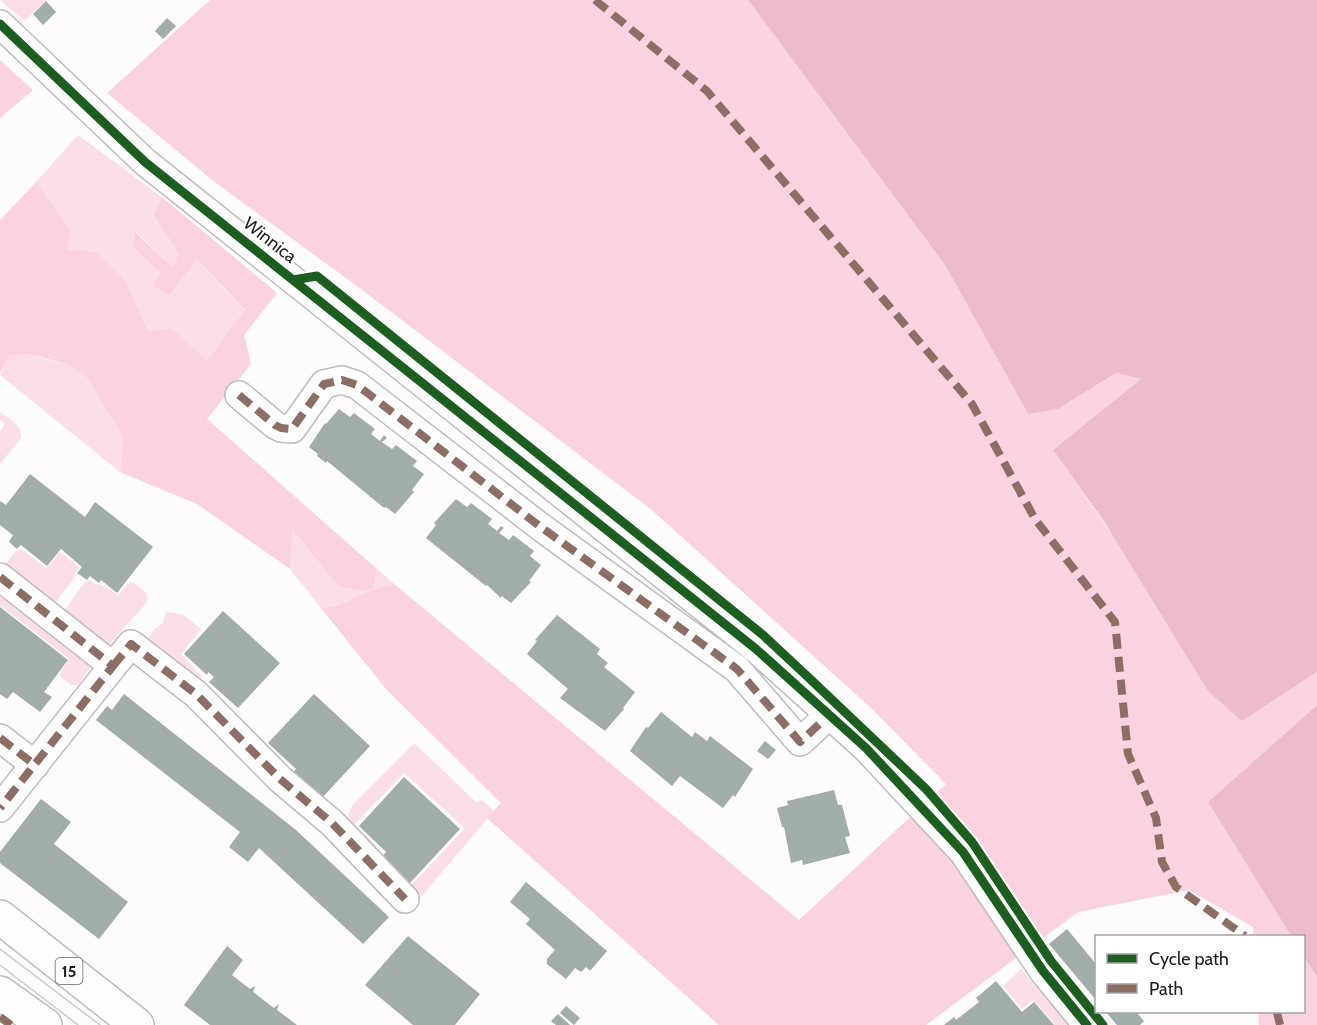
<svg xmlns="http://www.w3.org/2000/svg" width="1317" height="1025" viewBox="0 0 1317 1025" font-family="Cabin,sans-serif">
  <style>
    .green { fill: #fbdee8 }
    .forest { fill: #fad2e0 }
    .water { fill: #ecbbcc }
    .building { fill: #a0ada9 }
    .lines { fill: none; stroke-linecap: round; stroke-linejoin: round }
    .street-casing { stroke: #bebcbd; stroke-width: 30 }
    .primary-casing { stroke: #bebcbd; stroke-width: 36 }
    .street { stroke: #fffeff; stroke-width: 27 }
    .primary { stroke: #fffeff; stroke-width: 33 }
    .tram { stroke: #cdcccc; stroke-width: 1.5 }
    .quiet { stroke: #8d6e63; stroke-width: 8; stroke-dasharray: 15 8; stroke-linecap: butt }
    .cycleway-casing { stroke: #fff; stroke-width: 13 }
    .cycleway { stroke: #1b5e20; stroke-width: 9 }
    .labels { text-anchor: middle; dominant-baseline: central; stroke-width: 4.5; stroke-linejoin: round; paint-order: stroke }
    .shield { fill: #fff; stroke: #616060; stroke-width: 1.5 }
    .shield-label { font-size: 16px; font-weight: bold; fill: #1d1c1c }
    .street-label { font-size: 18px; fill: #1d1c1c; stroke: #fff }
  </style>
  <rect width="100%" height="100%" fill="#fdfbfc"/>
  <path class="green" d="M0 0H47L24 21Z
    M78 135 162 197 155 215 180 253 173 268 136 232 133 247 161 274 169 294 197 259 245 311 207 362 171 328 148 331 126 282 66 251 36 182Z
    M25 354 69 365 88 379 123 437 120 472 0 375 9 356Z
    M0 412C10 420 22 424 21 438L0 464V432L5 424 0 420Z
    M291 528 337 585 373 588 377 569 394 584C383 587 372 590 362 594 345 601 340 608 321 608L290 569Z
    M20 548 46 568 60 552 79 567 74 574 76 576 54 604 4 566 16 551 18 552Z
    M89 580 98 585 100 584 118 595 130 581C138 587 150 591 147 602L108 646 63 612 85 582Z
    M0 587 89 661 90 668 78 685H71L59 675 69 659 0 605Z
    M166 612 182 614 201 629 181 654 202 677 193 683 147 639 156 628 163 623Z
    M414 743 476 802 482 800 494 811 420 898 409 888 465 828 404 773 354 825 377 846 369 850 343 828 353 804Z
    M1021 969 1069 1025H1055L1033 1000 1022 1009 1003 986Z"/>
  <path class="forest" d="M210 0H748L945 265 1028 414 1058 409 1116 373 1141 379 1053 450 1242 721 1317 672V705L1208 802 1291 936H1254L1253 927 1189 890 1078 912 926 1025H719L487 818 501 803 386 689 321 608C340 608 345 601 362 594 372 590 383 587 394 584L799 920 946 784 871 708 652 510 361 289 216 183 107 93Z
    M0 60 33 90 0 118Z
    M36 182 71 233 66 250 95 252 126 282 148 331 171 328 207 361 245 310 197 259 169 295 153 286 161 274 133 247 135 232 173 268 179 253 154 215 162 197 277 293 244 335 251 364 207 419 377 569 373 588 362 591 337 585 292 529 290 569 197 504 120 472 123 437 88 379 69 365 41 357 25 354 9 356 0 373V220Z
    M1304 957 1317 977V1025H1259L1258 1012H1304Z"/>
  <path class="water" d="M748 0H1317V672L1242 721 1208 691 1105 523 1053 450 1141 379 1116 373 1058 409 1028 414 945 265Z
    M1317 705V977L1304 957V936H1291L1208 802Z"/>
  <path class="building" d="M46 1 56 12 43 25 33 14Z
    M167 18 176 26 163 39 155 31Z
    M339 409 350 417 354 413 375 429 371 434 380 441 384 435 387 438 382 442 392 449 396 445 417 461 413 466 424 474 412 490 414 492 395 514 386 507 384 508 327 461 326 463 317 456 318 454 309 447 325 423 326 424Z
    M30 474 85 517 95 502 153 547 117 593 101 580 99 583 90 576 87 580 77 573 82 567 61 549 47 566 21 545 17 549 9 542 13 535 0 525V501L6 505Z
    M456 499 467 507 471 503 492 519 488 524 497 531 501 526 504 528 499 533 509 540 513 535 534 551 530 556 541 565 529 581 531 582 511 603 502 596 501 598 487 585 486 586 426 538 436 525 434 523Z
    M0 607 68 660 44 692 52 697 40 712 13 692 7 699 0 694Z
    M223 611 280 663 238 708 209 682 214 677 208 672 207 675 184 654Z
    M557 615 600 649 597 654 608 663 604 667 635 692 623 708 624 709 605 731 560 698 568 689 527 654 537 641 535 640Z
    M124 694 296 830 389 917 363 944 259 848 248 862 229 847 240 832 96 720 107 706 112 710Z
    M314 694 370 746 321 799 293 772 296 769 268 743Z
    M661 712 692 737 695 732 707 741 710 736 753 769 735 797 733 795 723 808 680 776 672 786 630 751 646 727 648 728Z
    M765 741 776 750 768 759 757 751Z
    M404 777 460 829 408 885 380 859 386 852 359 826Z
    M834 790 838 805H842L850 836 845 837 850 853 803 865 802 860 791 863 784 827H782L777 808 788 805 787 801Z
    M41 799 71 822 54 844 128 902 99 939 0 863V852Z
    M526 882 607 951 590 971 586 967 581 972 575 968 566 979 547 964V959L555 950 526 924 530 919 510 902Z
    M1067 929 1096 964V1000L1049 944Z
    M408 936 480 994 455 1025H413L365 985Z
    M227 946 243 960 232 975 250 989 255 986 253 992 274 1008 279 1004 277 1010 297 1025H210L184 1005Z
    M996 981 1022 1012 1034 1002 1054 1025H944L954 1017 956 1020 979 1002 976 998Z
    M566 1006 580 1018 574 1025 560 1013Z
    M1106 1012H1136L1144 1021 1140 1025H1117Z
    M558 1014 570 1025H556L551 1021Z"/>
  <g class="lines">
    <g class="street-casing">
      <path id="street" d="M0 24 145 162 756 649 866 748 963 852 1043 971 1087 1025
        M239 395 275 425 281 428 292 429 324 384 342 380 357 385 542 528 737 669 800 742 829 715
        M0 577 113 666 0 808
        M113 666 131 644 196 694 280 779 332 823 405 899
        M0 738 35 765"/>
    </g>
    <g class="primary-casing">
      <path id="primary" d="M0 917 137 1025
        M0 993 45 1025"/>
    </g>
    <use href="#street" class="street"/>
    <use href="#primary" class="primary"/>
    <path class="tram" d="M0 949 100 1025
      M0 965 78 1025"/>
    <path class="quiet" d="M595 0 707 91 972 404 1035 519 1115 622 1128 754 1156 818 1162 862 1176 887 1245 936
      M239 395 275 425 281 428 292 429 324 384 342 380 357 385 542 528 737 669 800 742 829 715
      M0 577 113 666 0 808
      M113 666 131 644 196 694 280 779 332 823 405 899
      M0 738 35 765
      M1277 1012 1280 1025
      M0 1017 11 1025"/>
    <g class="cycleway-casing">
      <path id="cycleway" d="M0 24 145 162 756 649 866 748 963 852 1043 971 1087 1025
        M293 280 317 276 763 635 808 677 926 789 972 842 1051 961 1103 1025"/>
    </g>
    <use href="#cycleway" class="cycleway"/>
  </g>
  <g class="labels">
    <rect class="shield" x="55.5" y="958" width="27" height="26" rx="4.5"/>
    <g class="shield-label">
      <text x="69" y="971">15</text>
    </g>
    <g class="street-label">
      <text transform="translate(270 240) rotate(38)">Winnica</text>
    </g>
  </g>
  <rect x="1095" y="935" width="210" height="78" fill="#ffffff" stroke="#a5a4a4" stroke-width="1.5"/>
  <rect x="1107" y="954" width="30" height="9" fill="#1b5e20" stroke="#a5a4a4" stroke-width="1.5"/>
  <text x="1149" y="965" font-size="18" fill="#1d1c1c">Cycle path</text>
  <rect x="1107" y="984" width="30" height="9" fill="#8d6e63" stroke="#a5a4a4" stroke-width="1.5"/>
  <text x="1149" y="995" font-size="18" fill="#1d1c1c">Path</text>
</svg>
